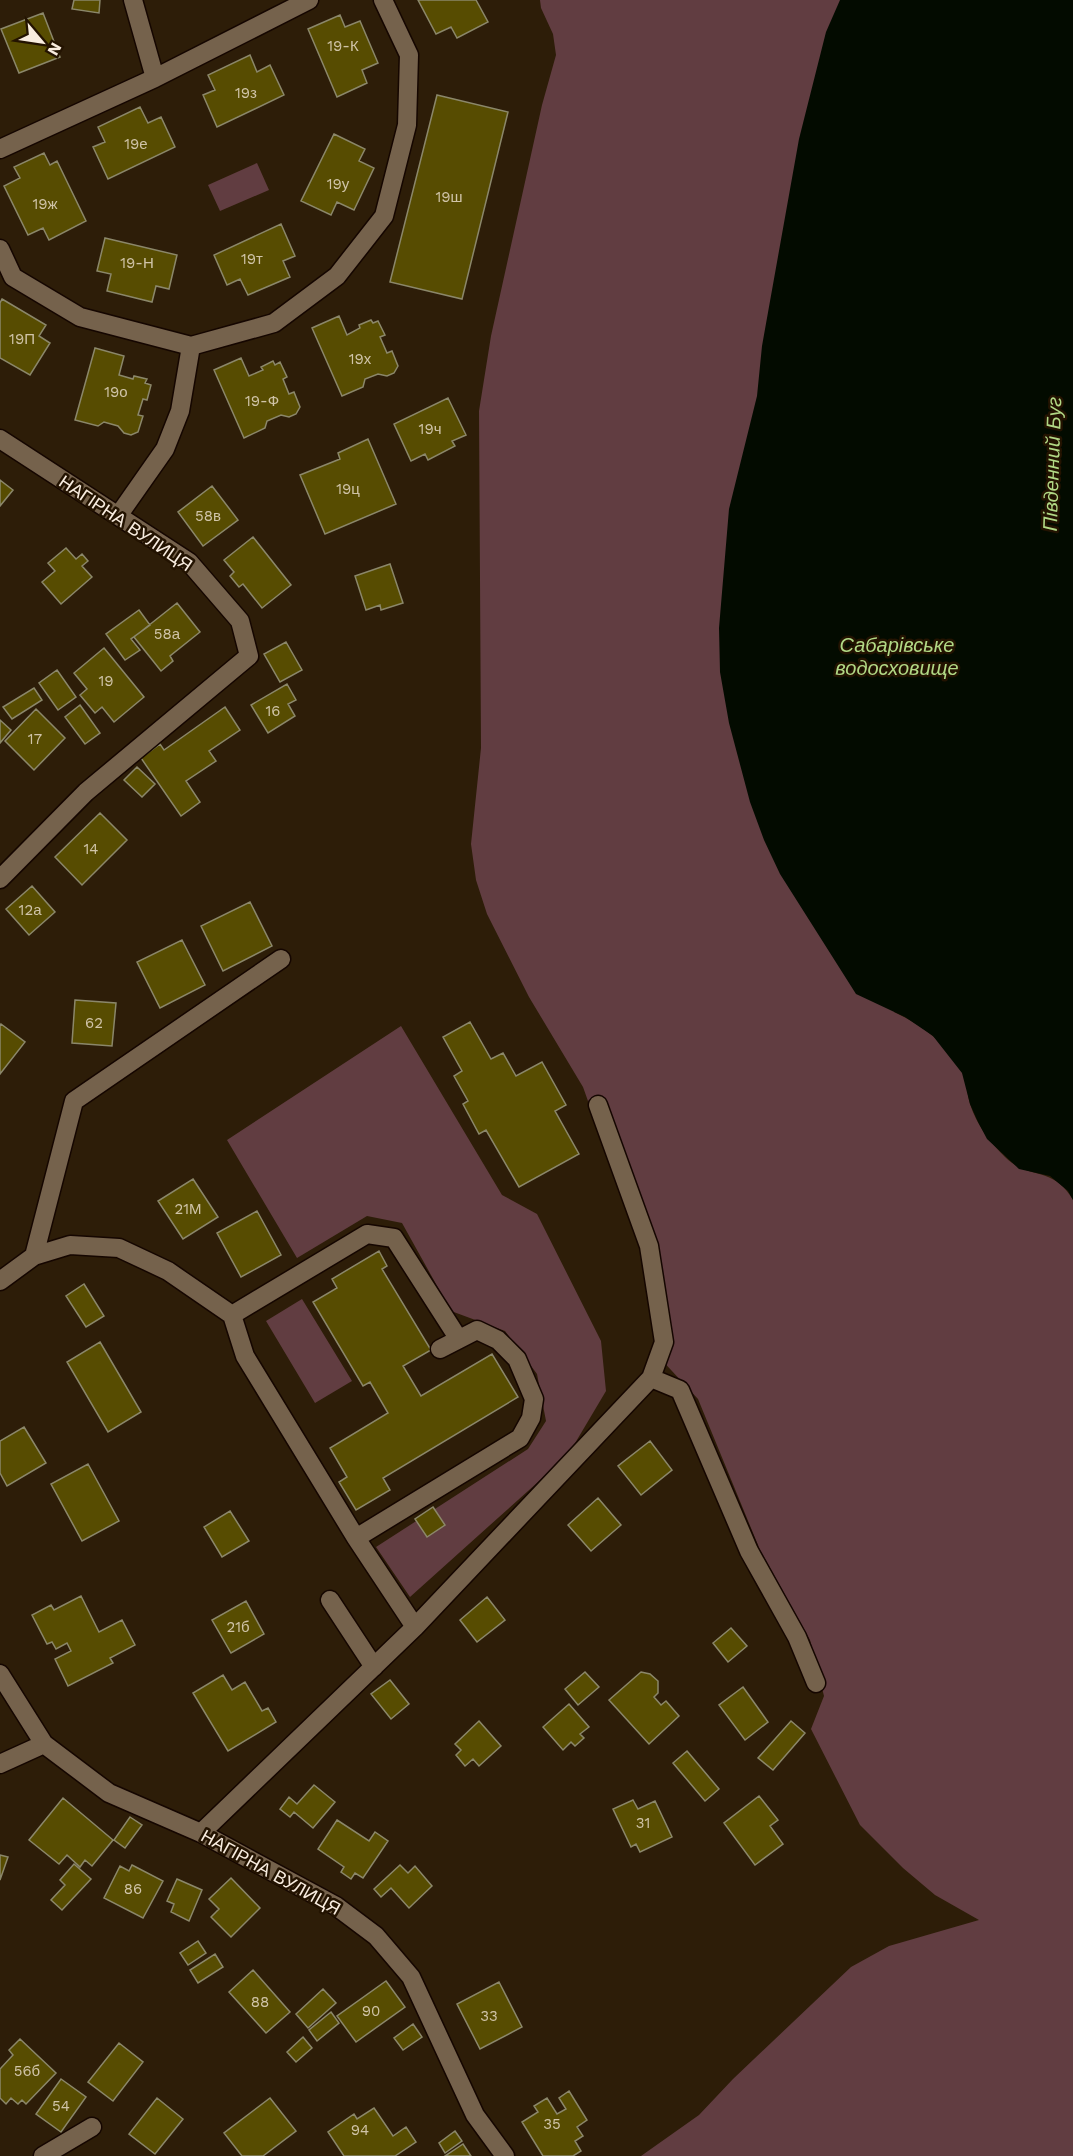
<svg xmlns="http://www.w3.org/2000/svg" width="1073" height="2156" viewBox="0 0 1073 2156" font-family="'Work Sans',sans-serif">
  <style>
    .green { fill: #613d41 }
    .water { fill: #030b00 }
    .building { fill: #574c01; stroke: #8b876a; stroke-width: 1.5 }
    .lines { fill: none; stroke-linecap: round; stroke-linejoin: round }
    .minor-casing { stroke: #150600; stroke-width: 21 }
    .minor { stroke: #75624c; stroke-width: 18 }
    .labels { text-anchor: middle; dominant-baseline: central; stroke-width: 5; stroke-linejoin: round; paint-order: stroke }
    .number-label { font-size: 15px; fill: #d0c4a8 }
    .street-label { font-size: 18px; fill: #f8ecdf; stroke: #231301 }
    .water-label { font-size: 20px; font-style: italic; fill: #b1d885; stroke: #231301 }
  </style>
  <rect width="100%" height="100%" fill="#2d1d08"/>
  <path class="green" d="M540 0H904L894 1012C922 1025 948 1044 962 1072 967 1082 967 1094 970 1104 977 1125 989 1141 1005 1157 1029 1181 1053 1165 1073 1200V2156H641L699 2115 733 2079 851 1967 889 1946 979 1920 935 1895 903 1868 860 1825 811 1729 824 1696 810 1640 760 1550 698 1399 658 1356 645 1261 583 1087 529 997 487 914 476 880 471 844 481 748 479 411 491 336 542 105 556 55 553 34 541 8Z
    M257 163 269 190 220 211 208 185Z
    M401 1026 502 1195 537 1214 601 1341 606 1391 568 1455 410 1597 376 1547 528 1449 546 1421 537 1374 505 1331 451 1311 402 1223 367 1216 297 1258 227 1140Z
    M302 1299 352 1381 315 1403 266 1321Z"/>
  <path class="water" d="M840 0H1073V1200L1068 1191 1050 1176 1019 1169 987 1139 978 1122 970 1104 962 1073 933 1036 905 1017 856 994 780 874 764 840 750 802 729 723 720 672 719 628 729 509 757 396 762 346 799 139 826 32Z"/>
  <path class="building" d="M74 0H100L99 13 72 9Z
    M418 0H476L488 22 457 38 451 27 436 34Z
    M43 13 60 57 19 73 1 29Z
    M340 15 345 27 360 21 378 63 362 70 367 83 337 97 308 29Z
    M250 55 257 72 270 65 284 95 217 127 203 95 215 90 208 75Z
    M437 95 508 112 462 299 390 282Z
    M140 107 148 123 161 117 175 147 108 179 93 147 105 142 98 127Z
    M334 134 365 149 359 161 374 168 354 210 337 202 331 215 301 201Z
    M44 153 50 165 57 161 86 221 49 240 43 228 28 235 4 186 20 178 14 167Z
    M281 224 295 256 283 261 290 277 248 295 240 279 227 285 214 255Z
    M105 238 177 255 169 289 156 286 152 302 107 291 111 274 97 271Z
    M2 299 46 325 39 336 50 343 30 375 0 358V303Z
    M339 316 347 335 360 328 359 325 371 320 373 323 378 321 385 335 380 337 387 353 392 351 398 366 394 373 387 376 378 374 365 379 363 387 342 396 312 328Z
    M95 348 124 356 119 375 133 379 134 376 147 379 145 383 151 385 147 400 143 399 138 415 143 416 138 432 131 435 124 433 118 426 104 422 98 426 75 420Z
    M241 358 249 376 263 370 261 367 273 361 275 365 280 362 287 377 283 379 289 394 294 392 300 407 296 414 289 417 281 415 267 421 265 428 244 438 214 370Z
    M448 398 466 435 452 441 455 446 428 460 425 454 411 461 394 424Z
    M368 439 396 504 325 534 300 475 340 459 338 453Z
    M0 480 13 490 0 506Z
    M212 486 238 520 203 546 178 512Z
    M253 537 291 585 262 608 243 584 239 587 230 576 234 572 224 560Z
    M66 548 76 559 82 554 88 561 82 566 92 577 61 604 42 582 55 571 48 563Z
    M390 564 403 603 381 610 380 605 366 610 355 576Z
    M177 603 200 632 170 656 173 661 161 671 134 637Z
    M139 610 150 625 131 639 140 650 125 660 106 634Z
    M286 642 302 670 280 682 264 654Z
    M104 648 144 697 114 722 102 707 95 713 80 695 87 689 74 673Z
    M57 670 76 697 58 710 39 683Z
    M287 684 296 700 288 704 295 716 268 733 251 705Z
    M34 688 42 700 12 719 3 707Z
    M80 705 100 733 85 744 65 717Z
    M225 707 240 730 209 751 216 761 186 781 200 802 181 816 141 758 160 744 164 750Z
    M36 709 65 738 34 770 5 741Z
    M0 720 11 730 0 743Z
    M137 767 155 784 142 797 124 780Z
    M100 813 127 840 82 885 55 857Z
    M32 886 55 912 29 935 6 909Z
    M250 902 272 946 223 971 201 926Z
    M182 940 205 985 160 1008 137 962Z
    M75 1000 116 1003 112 1046 72 1043Z
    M470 1022 491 1059 503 1053 516 1076 542 1062 566 1105 555 1111 579 1154 519 1187 486 1130 479 1134 463 1104 468 1101 454 1076 462 1071 443 1037Z
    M1 1024 25 1042 0 1074V1026Z
    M193 1179 218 1217 183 1239 158 1201Z
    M257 1211 281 1255 241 1277 217 1233Z
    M379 1251 387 1266 382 1269 431 1350 403 1366 421 1396 492 1354 518 1397 383 1478 390 1490 356 1510 339 1482 347 1477 330 1448 388 1413 370 1382 363 1386 313 1302 337 1288 332 1279Z
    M84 1284 104 1316 86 1327 66 1296Z
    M100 1342 141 1412 108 1432 67 1362Z
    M24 1427 46 1463 7 1486 0 1473V1441Z
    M650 1441 672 1470 641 1495 618 1466Z
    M88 1464 119 1521 82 1541 51 1484Z
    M598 1498 621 1525 591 1551 568 1525Z
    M433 1507 445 1525 427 1537 415 1519Z
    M230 1511 249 1541 222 1557 204 1527Z
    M81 1596 99 1632 122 1620 135 1645 110 1658 113 1663 68 1686 55 1659 71 1651 67 1643 56 1649 52 1642 47 1644 32 1615 51 1605 54 1610Z
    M487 1597 505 1620 477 1642 460 1620Z
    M246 1601 264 1634 231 1653 212 1620Z
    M731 1628 747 1646 728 1662 713 1643Z
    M585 1672 599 1687 578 1705 565 1689Z
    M641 1672 650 1674 658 1681V1693L654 1697 661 1705 666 1701 679 1716 649 1744 609 1700Z
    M223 1675 232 1690 245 1682 262 1711 268 1708 276 1722 228 1751 193 1693Z
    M390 1680 409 1704 391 1719 371 1694Z
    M743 1687 768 1722 745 1740 719 1705Z
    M569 1704 589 1727 580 1734 584 1738 575 1746 571 1742 563 1750 543 1727Z
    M479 1721 501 1746 479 1766 473 1759 465 1766 456 1755 461 1750 455 1744Z
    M791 1721 805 1733 773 1770 758 1758Z
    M687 1751 719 1789 705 1801 673 1763Z
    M314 1785 335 1802 313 1828 294 1812 290 1817 280 1809 289 1797 297 1804Z
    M759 1796 778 1820 770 1826 783 1844 755 1865 724 1823Z
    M63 1798 113 1840 92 1866 85 1860 80 1867 67 1855 59 1864 29 1840Z
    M633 1800 638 1809 655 1801 672 1837 640 1852 636 1844 631 1847 613 1809Z
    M130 1817 142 1825 125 1848 114 1840Z
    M337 1820 369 1841 375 1832 388 1841 363 1878 355 1873 351 1879 341 1872 344 1867 318 1849Z
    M0 1855 8 1857 0 1880Z
    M74 1864 91 1879 62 1910 51 1900 65 1885 60 1880Z
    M132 1865 163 1881 143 1918 104 1898 120 1866 129 1871Z
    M400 1865 408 1873 415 1866 432 1886 409 1908 391 1888 381 1897 374 1889Z
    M231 1878 260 1908 231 1937 211 1917 219 1909 209 1899Z
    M177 1879 202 1890 189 1921 171 1912 174 1904 167 1901Z
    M198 1941 206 1953 188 1965 180 1953Z
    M215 1954 223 1967 198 1983 190 1970Z
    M253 1970 290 2012 266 2033 229 1992Z
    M386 1981 405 2007 356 2042 337 2016Z
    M499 1982 522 2027 480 2049 457 2004Z
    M323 1989 336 2003 308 2028 296 2014Z
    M331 2012 339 2023 317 2041 309 2030Z
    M413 2024 422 2037 403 2050 394 2038Z
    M303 2037 312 2048 296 2062 287 2052Z
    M20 2039 56 2073 26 2104 22 2100 18 2104 11 2098 6 2104 0 2098V2069L13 2055 9 2050Z
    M119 2043 143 2062 113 2101 88 2082Z
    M61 2079 86 2097 61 2132 36 2114Z
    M569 2091 587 2120 577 2127 583 2136 575 2141 581 2151 573 2156H543L522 2122 538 2112 534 2106 547 2098 557 2114 566 2109 559 2098Z
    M157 2098 183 2119 155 2154 129 2134Z
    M270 2098 296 2131 263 2156H242L224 2133Z
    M374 2108 393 2136 406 2127 416 2142 395 2156H344L328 2132 354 2114 357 2119Z
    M455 2131 462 2141 445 2153 439 2143Z
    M463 2144 471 2156H445Z"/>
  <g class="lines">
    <g class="minor-casing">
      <path id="minor" d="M133 0 155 78
        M0 149 155 78 309 0
        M0 249 13 277 80 317 191 346 274 323 337 276 384 216 407 125 409 55 383 0
        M0 439 189 562 240 621 249 656 86 792 0 879
        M118 516 165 449 180 411 191 346
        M34 1256 74 1101 281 959
        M0 1281 34 1256 70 1245 119 1248 168 1271 232 1315 245 1356 356 1538 415 1627
        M232 1315 367 1234 394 1238 458 1338
        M651 1378 680 1390 749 1551 797 1637 816 1683
        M356 1538 520 1438 531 1418 534 1399 517 1359 498 1340 477 1330 440 1349
        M330 1600 374 1667
        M0 1674 44 1744 109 1793 201 1833 336 1906 376 1936 411 1977 475 2115 505 2156
        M0 1764 44 1744
        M201 1833 415 1627 651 1378 664 1342 649 1246 598 1105
        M43 2156 92 2127"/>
    </g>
    <use href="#minor" class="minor"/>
  </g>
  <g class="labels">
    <g class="number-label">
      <text x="343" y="46">19-К</text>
      <text x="246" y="93">19з</text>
      <text x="136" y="144">19е</text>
      <text x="338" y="184">19у</text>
      <text x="449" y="197">19ш</text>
      <text x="45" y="204">19ж</text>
      <text x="252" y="259">19т</text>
      <text x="137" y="263">19-Н</text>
      <text x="22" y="339">19П</text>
      <text x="360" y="359">19х</text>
      <text x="116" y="392">19о</text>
      <text x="262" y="401">19-Ф</text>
      <text x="430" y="429">19ч</text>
      <text x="348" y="489">19ц</text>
      <text x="208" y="516">58в</text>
      <text x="167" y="634">58а</text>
      <text x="106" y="681">19</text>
      <text x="273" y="711">16</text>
      <text x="35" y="739">17</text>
      <text x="91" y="849">14</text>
      <text x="30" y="910">12а</text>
      <text x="94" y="1023">62</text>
      <text x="188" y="1209">21М</text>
      <text x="238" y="1627">21б</text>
      <text x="643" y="1823">31</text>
      <text x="133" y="1889">86</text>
      <text x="260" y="2002">88</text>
      <text x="371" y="2011">90</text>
      <text x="489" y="2016">33</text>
      <text x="27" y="2071">56б</text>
      <text x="61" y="2106">54</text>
      <text x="552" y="2124">35</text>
      <text x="360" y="2130">94</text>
    </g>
    <g class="street-label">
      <text transform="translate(126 523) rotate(34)">НАГІРНА ВУЛИЦЯ</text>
      <text transform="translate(271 1872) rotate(29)">НАГІРНА ВУЛИЦЯ</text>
    </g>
    <g class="water-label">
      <text transform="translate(1052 464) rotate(-88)">Південний Буг</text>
      <text x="897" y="645">Сабарівське<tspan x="897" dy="23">водосховище</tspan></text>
    </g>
  </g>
  <g transform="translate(42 42) rotate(119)" stroke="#231301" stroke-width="4.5" paint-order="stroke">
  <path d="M0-4.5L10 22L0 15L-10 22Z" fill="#f8ecdf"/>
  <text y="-9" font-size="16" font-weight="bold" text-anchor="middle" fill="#f8ecdf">N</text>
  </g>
</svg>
